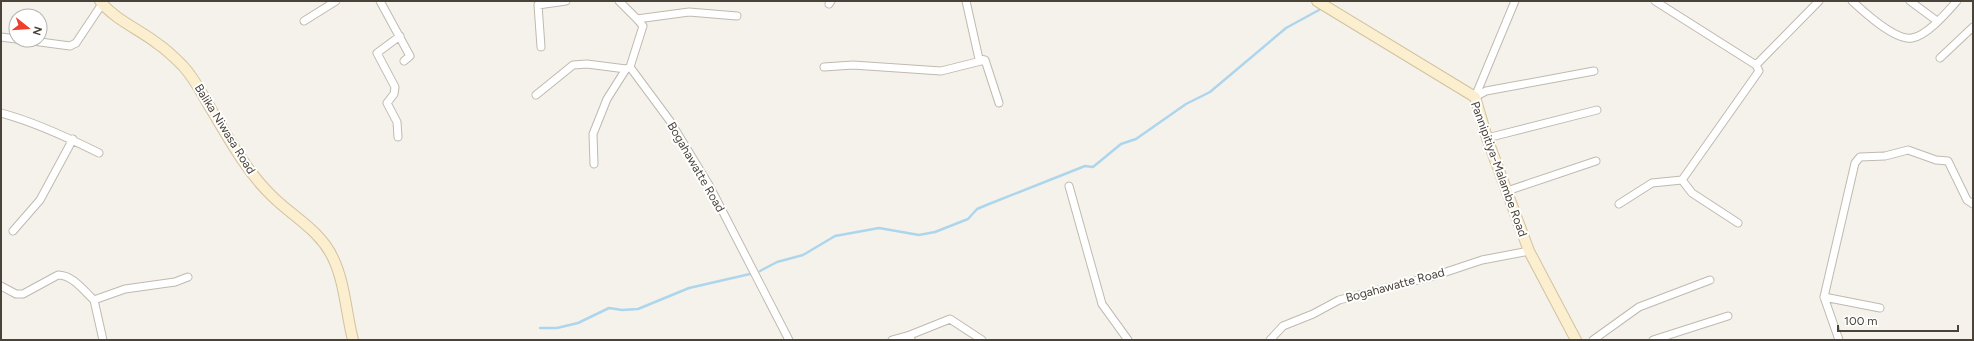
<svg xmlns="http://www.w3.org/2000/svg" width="1974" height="341" viewBox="0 0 1974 341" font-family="Figtree,sans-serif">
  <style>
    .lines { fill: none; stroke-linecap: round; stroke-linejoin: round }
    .stream { stroke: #add6ed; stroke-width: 2.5 }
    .street-casing { stroke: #c0b9af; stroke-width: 9 }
    .secondary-casing { stroke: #d2c29e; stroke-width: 12 }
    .street { stroke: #fff; stroke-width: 7 }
    .secondary { stroke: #fcefcf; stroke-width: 10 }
    .labels { text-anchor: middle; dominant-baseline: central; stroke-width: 4; stroke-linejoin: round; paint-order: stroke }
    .street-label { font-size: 12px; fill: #49433a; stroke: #fff }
  </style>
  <rect width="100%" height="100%" fill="#f5f2ec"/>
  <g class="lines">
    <path class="stream" d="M760 271 777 262 803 255 835 236 879 228 919 235 935 232 968 219 977 209 989 204 1085 166 1093 167 1121 144 1136 139 1186 104 1210 92 1286 28 1319 10
      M540 328H557L578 323 609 308 622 310 638 309 689 288 750 274"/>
    <g class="street-casing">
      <path id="street" d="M380 1 410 56 404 61
        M619 1 637 19 643 26 630 67 670 121 709 185 789 340
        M966 1 979 59 985 60 999 103
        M1655 1 1756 65 1819 1
        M1852 1C1864 12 1895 41 1912 38 1927 36 1947 12 1957 1
        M1910 1 1937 21
        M829 4 831 1
        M637 19 689 12 737 16
        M304 21 336 1
        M1 37 16 39
        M25 40 70 46 76 43 102 4
        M541 47 538 5 566 1
        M1940 58 1973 27
        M824 67 853 65 941 71 985 60
        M536 95 573 65 587 64 626 69
        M1475 97 1486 91 1594 71
        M1475 97 1515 1
        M1 113C35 122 67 137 99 153
        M398 137 397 122 387 103 394 94 395 87 377 53 400 36
        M1487 138 1597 110
        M594 164 593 134 607 99 626 69 630 67
        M1682 180 1692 193 1738 223
        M1069 186 1102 304 1128 340
        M1507 191 1596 161
        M1619 204 1652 183 1682 180 1759 71 1756 65
        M13 231 40 200 73 139
        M1 286 16 294H23L58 275C73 275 84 291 94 300L125 289 175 282 188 277
        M1824 297 1880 308
        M94 300 103 340
        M910 335 950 319 982 340
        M892 340 910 335 911 340
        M1270 340 1283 326 1313 314 1339 300 1434 276 1482 260 1529 251
        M1593 340 1639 307 1710 280
        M1653 340 1728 316
        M1839 340 1824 297 1855 163 1860 157 1885 156 1908 150 1936 160 1948 161 1967 200 1973 204"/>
    </g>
    <g class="secondary-casing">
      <path id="secondary" d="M100 1C115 20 139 29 158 44 167 50 175 58 183 66 195 79 202 94 211 109 229 139 247 172 272 196 293 217 320 230 333 258 345 283 346 313 353 340
        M1317 1 1475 97 1487 138 1529 251 1576 340"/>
    </g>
    <use href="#street" class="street"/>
    <use href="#secondary" class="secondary"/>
  </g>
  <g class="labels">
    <g class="street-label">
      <text transform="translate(225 129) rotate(58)">Balika Niwasa Road</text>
      <text transform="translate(696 167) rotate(60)">Bogahawatte Road</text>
      <text transform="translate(1499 169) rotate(70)">Pannipitiya-Malambe Road</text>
      <text transform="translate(1395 285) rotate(-15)">Bogahawatte Road</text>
    </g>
  </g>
  <rect width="1974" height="341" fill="none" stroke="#49433a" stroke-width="4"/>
  <g transform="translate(28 28) rotate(107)"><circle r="19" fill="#ffffff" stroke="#b6b4b0"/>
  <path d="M0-3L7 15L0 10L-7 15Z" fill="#ef3e29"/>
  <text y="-6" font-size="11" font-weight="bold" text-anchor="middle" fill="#49433a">N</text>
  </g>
  <path d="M1838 325v6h120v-6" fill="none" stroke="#49433a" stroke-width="2"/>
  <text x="1844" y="325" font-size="12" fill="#49433a" stroke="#ffffff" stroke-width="3" paint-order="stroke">100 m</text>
</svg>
